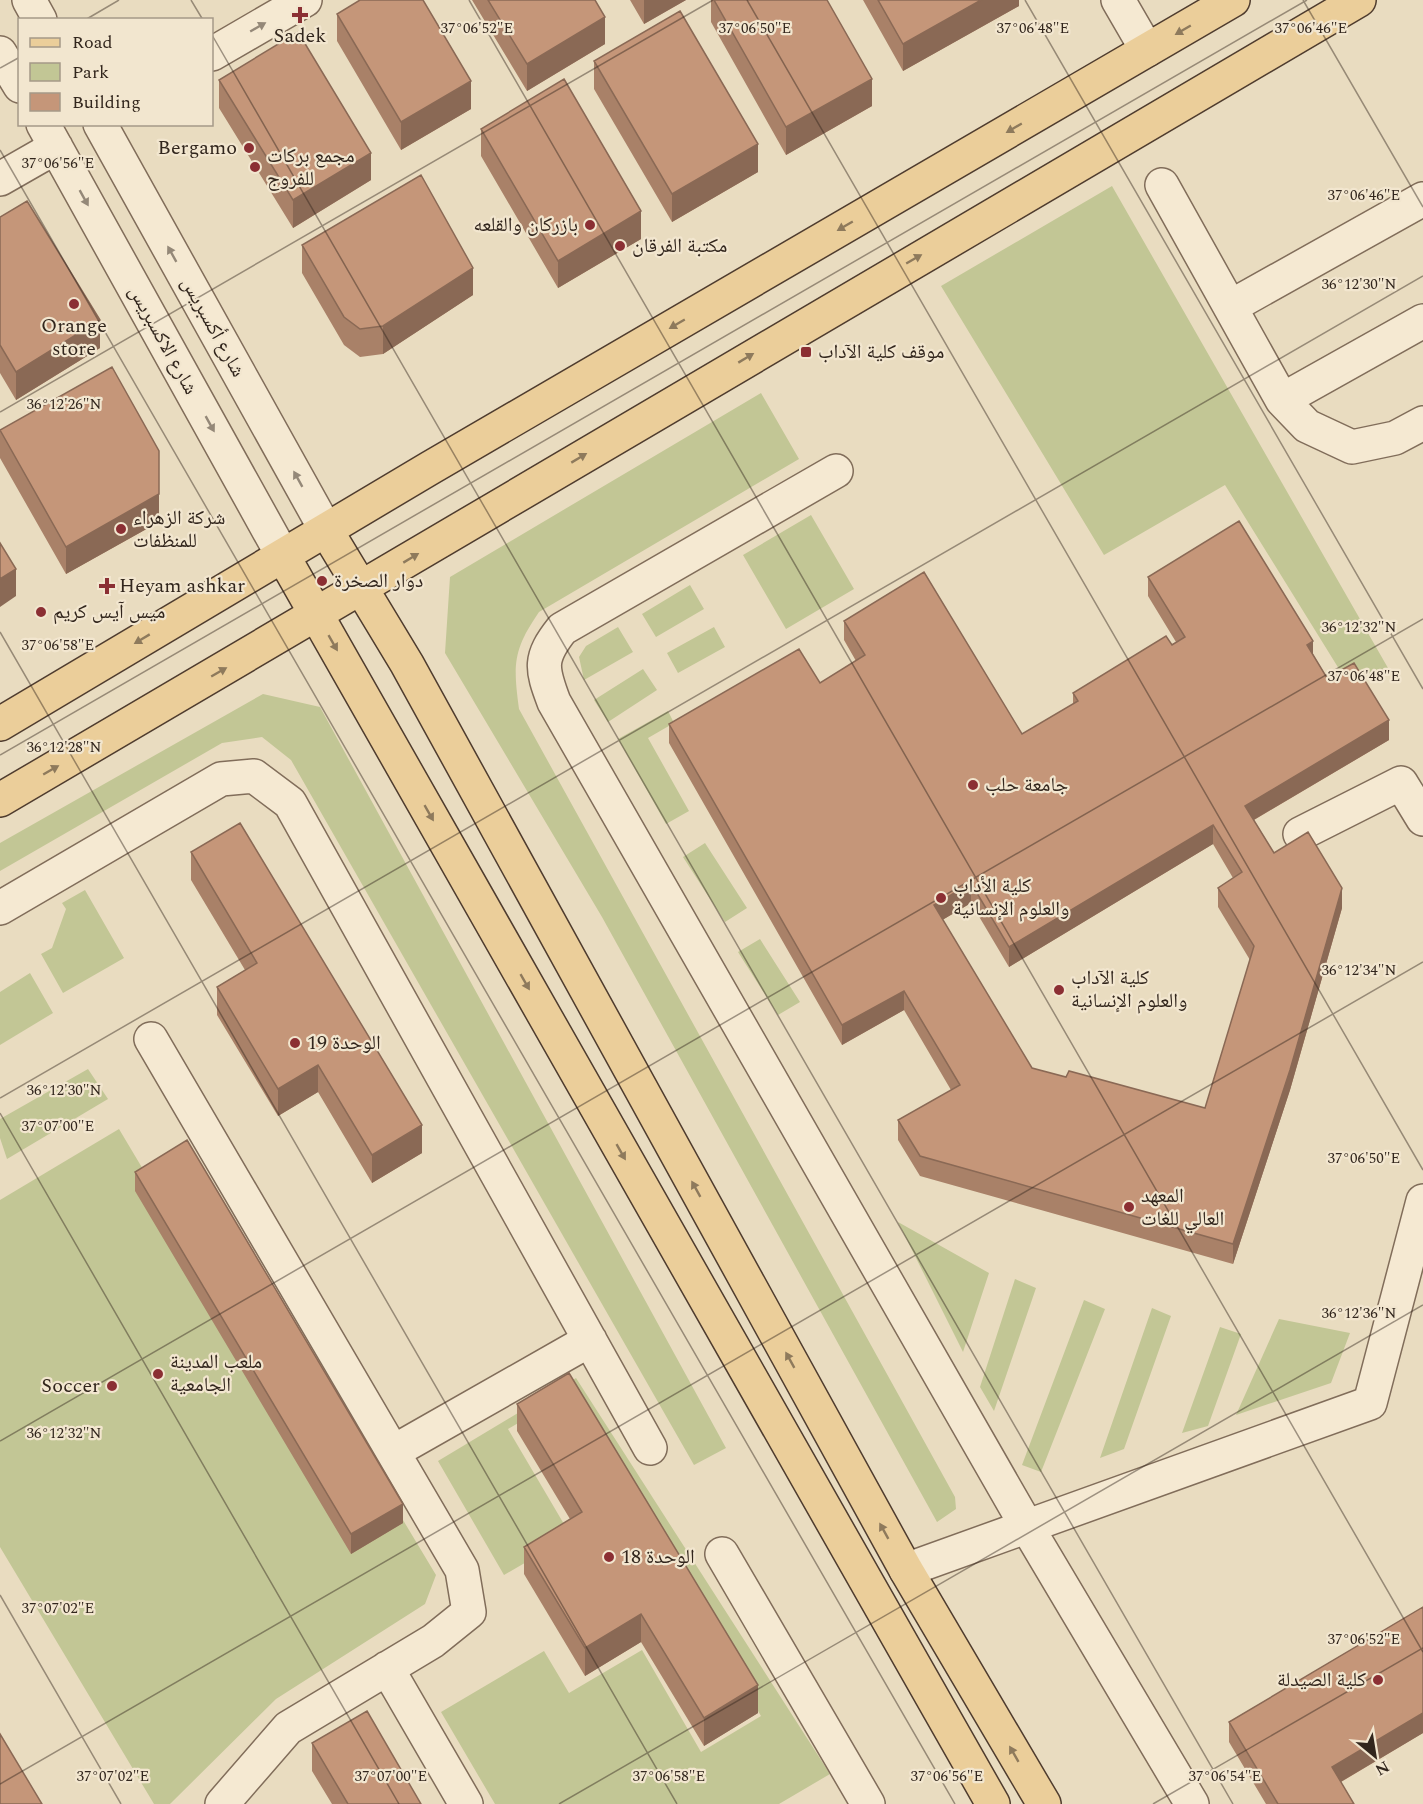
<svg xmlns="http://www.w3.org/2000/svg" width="1423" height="1804" viewBox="0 0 1423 1804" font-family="Spectral,'Noto Naskh Arabic',serif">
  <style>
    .green { fill: #c2c695 }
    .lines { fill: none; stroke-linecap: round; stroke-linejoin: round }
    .minor-casing { stroke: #816d5a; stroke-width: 36 }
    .major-casing { stroke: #4f3c2e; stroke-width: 36 }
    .minor { stroke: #f5e9d2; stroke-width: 33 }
    .major { stroke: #ebce9a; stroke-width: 33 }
    .wall { fill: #a98168; fill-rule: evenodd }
    .shaded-wall { fill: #8a6955 }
    .building { fill: #c59679; stroke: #8a6955; stroke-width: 1.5; fill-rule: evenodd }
    .oneway { fill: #948878 }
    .oneway2 { fill: #8e7a5c }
    .ticks { fill: none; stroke: #32261d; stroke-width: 1.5; stroke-opacity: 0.45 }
    .poi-dot { fill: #8b2f33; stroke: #f2e6cf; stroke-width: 2 }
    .labels { text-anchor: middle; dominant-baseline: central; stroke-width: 4.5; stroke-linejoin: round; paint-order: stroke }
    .poi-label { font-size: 20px; fill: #32261d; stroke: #f2e6cf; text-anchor: start }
    .street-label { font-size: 20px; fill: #32261d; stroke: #f2e6cf }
    .ticks-label { font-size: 15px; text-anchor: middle; fill: #32261d; stroke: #f2e6cf; stroke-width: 4.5; stroke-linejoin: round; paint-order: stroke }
  </style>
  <rect width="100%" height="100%" fill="#e9dcc0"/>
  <path class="green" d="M1112 186 1392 675 1344 677 1225 485 1104 555 941 286Z
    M761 393 799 459 539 612C513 650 513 664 519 709L955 1497 956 1509 937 1522 602 917 445 653 450 577Z
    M811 515 854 589 786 629 743 555Z
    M690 585 704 609 656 637 642 614Z
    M618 627 633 652 584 680 579 657 586 646Z
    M714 627 725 647 678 673 667 653Z
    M643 669 657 690 608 722 594 700Z
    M263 694 320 707 726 1448 694 1465 291 760 262 737 222 743 0 871V843Z
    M668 711 674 723 648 738 689 811 666 824 618 739Z
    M705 843 747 908 725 922 683 857Z
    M85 890 124 958 63 993 41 954 52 948 66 909 62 903Z
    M760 939 800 1002 778 1015 738 952Z
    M30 973 53 1013 0 1045V992Z
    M88 1069 108 1099 7 1159 0 1138V1119Z
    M119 1129 150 1181 187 1160 436 1575 425 1604 276 1699 170 1804H154L0 1547V1200Z
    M898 1222 989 1273 963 1352Z
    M1015 1279 1036 1288 994 1411 980 1387Z
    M1084 1300 1105 1309 1041 1472 1022 1465Z
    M1152 1308 1171 1316 1124 1449 1100 1458Z
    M1279 1319 1350 1333 1331 1383 1236 1415Z
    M1220 1327 1241 1334 1208 1426 1182 1433Z
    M576 1378 830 1774 779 1804H495L441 1712 544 1651 569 1693 642 1650 701 1752 761 1716 570 1393 508 1429 571 1536 504 1575 438 1461Z"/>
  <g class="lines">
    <g class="minor-casing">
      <path id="minor" d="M29 0 40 20
        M1118 0 1147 50
        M0 53 20 86
        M212 54 305 0
        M43 124 283 556
        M100 124 326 530
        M0 179 56 147
        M1162 185 1282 400 1307 426 1352 447 1395 438 1423 423
        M1230 307 1423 199
        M1282 400 1423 321
        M836 471 562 629C539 658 541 668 554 702L1026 1525 1192 1804
        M1300 834 1401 783 1423 819
        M0 908 221 779 254 776 290 803 650 1448
        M151 1039 462 1570 469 1612 433 1641 288 1728 222 1804
        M393 1452 590 1340
        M722 1554 868 1804
        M906 1570 1370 1403 1423 1201
        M387 1668 466 1804"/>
    </g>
    <g class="major-casing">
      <path id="major" d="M326 530 407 664 906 1570 1044 1804
        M283 556 993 1804
        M0 724 430 468 1233 0
        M0 800 1359 0"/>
    </g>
    <use href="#minor" class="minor"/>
    <use href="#major" class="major"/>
  </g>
  <path class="wall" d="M472 0H595L605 44 527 91Z
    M630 0H686L644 24Z
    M711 0H714L872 106 786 155 711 22Z
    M863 0H1019V6L903 71Z
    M337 14 471 109 401 150 337 41Z
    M594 61 758 172 672 222 594 89Z
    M219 80 371 180 293 228 219 108Z
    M481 129 641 239 558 288 481 156Z
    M0 217 100 348 16 400 0 373Z
    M302 245 473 295 383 354 360 357 344 345 302 273Z
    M0 430 159 522 66 574 0 458Z
    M1148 577 1313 654 1327 678 1389 740 1254 820 1274 853 1342 908 1290 1090 1233 1264 920 1176 898 1140V1120L951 1090 904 1010 842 1045 669 743V724L820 683 856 661 844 640V621L1022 734 1073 704V693L1176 642 1148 596ZM1213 844 1233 878 1218 888V907L1250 960 1205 1108 1066 1077 1032 1068 942 920 971 903 1009 967Z
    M191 852 422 1153 372 1183 318 1092 278 1116 217 1015V987L245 970 191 880Z
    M135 1172 403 1523 351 1554 135 1191Z
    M517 1404 758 1713 704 1746 641 1642 585 1676 524 1574V1547L570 1519 517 1431Z
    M1423 1607V1733L1341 1782 1354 1804H1266L1229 1742V1722Z
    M312 1743 421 1804H332L312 1771Z"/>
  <path class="shaded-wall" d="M644 0H686L644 24Z
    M981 0H1019V6L903 71V44Z
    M605 17V44L527 91V64Z
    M872 79V106L786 155V127Z
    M471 81V109L401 150V122Z
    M758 144V172L672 222V194Z
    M371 153V180L293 228V200Z
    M641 211V239L558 288V261Z
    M473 268V295L383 354V326Z
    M100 320V348L16 400V372Z
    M159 494V522L66 574V547Z
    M16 569V596L0 607V579Z
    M1313 641V661L1307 645Z
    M1389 720V740L1245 825V806Z
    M1213 825V844L1009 967V947Z
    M971 883V903L934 925V905Z
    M1342 888V908L1290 1090 1233 1264V1244Z
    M904 991V1010L842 1045V1025Z
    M318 1065V1092L278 1116V1089Z
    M422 1125V1153L372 1183V1155Z
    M403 1504V1523L351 1554V1534Z
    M641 1614V1642L585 1676V1648Z
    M758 1685V1713L704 1746V1718Z
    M1423 1713V1733L1332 1787V1767Z"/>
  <path class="building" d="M360 0H423L471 81 401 122 337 14Z
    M488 0H595L605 17 527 64Z
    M714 0H827L872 79 786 127Z
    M878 0H981L903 44Z
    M680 11 758 144 672 194 594 61Z
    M298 32 371 153 293 200 219 80Z
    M564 79 641 211 558 261 481 129Z
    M421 175 473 268 383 326 360 329 344 317 302 245Z
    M27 201 100 320 16 372 0 345V217Z
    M112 367 159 451V494L66 547 0 430Z
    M1239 521 1313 641 1307 645 1327 678 1354 663 1389 720 1245 806 1274 853 1308 832 1342 888 1290 1070 1233 1244 920 1156 898 1120 960 1085 904 991 842 1025 669 724 799 649 820 683 865 655 844 621 924 572 1022 734 1078 701 1073 693 1166 636 1172 645 1185 637 1148 577ZM1213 825 1242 872 1218 888 1254 946 1205 1108 1069 1071 1066 1077 1032 1068 934 905 971 883 1009 947Z
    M0 543 16 569 0 579Z
    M240 823 422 1125 372 1155 318 1065 278 1089 217 987 257 963 191 852Z
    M187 1140 403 1504 351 1534 135 1172Z
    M569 1373 758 1685 704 1718 641 1614 585 1648 524 1547 582 1512 517 1404Z
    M1423 1607V1713L1332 1767 1354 1804H1278L1229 1722Z
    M367 1711 421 1804H348L312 1743Z
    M0 1734 42 1804H0Z"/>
  <defs><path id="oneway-solid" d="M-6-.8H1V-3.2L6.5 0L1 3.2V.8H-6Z" transform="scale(1.5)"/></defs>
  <g class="oneway">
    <use href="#oneway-solid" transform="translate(258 27) rotate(-30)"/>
    <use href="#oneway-solid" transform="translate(84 198) rotate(61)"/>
    <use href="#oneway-solid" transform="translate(172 254) rotate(-119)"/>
    <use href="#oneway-solid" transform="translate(210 424) rotate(61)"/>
    <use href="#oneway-solid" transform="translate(298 479) rotate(-119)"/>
  </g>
  <g class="oneway2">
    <use href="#oneway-solid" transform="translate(1183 30) rotate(150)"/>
    <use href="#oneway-solid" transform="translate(1014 128) rotate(150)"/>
    <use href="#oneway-solid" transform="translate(845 226) rotate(150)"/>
    <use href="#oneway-solid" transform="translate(914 259) rotate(-30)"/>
    <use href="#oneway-solid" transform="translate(677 324) rotate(150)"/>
    <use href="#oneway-solid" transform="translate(746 358) rotate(-31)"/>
    <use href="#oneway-solid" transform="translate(579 458) rotate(-31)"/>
    <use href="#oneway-solid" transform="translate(411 558) rotate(-31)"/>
    <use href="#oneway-solid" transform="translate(142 639) rotate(149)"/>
    <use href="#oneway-solid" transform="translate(333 643) rotate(60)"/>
    <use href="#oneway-solid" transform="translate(219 672) rotate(-30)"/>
    <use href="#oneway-solid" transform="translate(51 770) rotate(-30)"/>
    <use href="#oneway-solid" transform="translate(429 813) rotate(60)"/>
    <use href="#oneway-solid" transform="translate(525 982) rotate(60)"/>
    <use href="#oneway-solid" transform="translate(621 1152) rotate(60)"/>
    <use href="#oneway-solid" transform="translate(696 1189) rotate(-119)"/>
    <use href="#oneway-solid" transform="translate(790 1360) rotate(-119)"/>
    <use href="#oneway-solid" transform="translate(884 1531) rotate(-119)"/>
    <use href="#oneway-solid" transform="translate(1014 1754) rotate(-120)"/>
  </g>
  <path class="ticks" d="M191 0 203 20M469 0 1423 1652M747 0 1423 1170M1025 0 1423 689M1303 0 1423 207M85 20 119 0M212 35 1233 1804M0 68 20 57M0 150 955 1804M0 412 713 0M0 632 677 1804M0 755 1307 0M0 1098 1423 276M0 1113 399 1804M0 1441 1423 619M0 1595 121 1804M0 1784 1423 962M559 1804 1423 1305M1153 1804 1423 1648"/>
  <g class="poi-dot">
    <path d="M297 6h6v6h6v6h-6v6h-6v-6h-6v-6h6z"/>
    <circle cx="249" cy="148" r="6"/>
    <circle cx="255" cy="167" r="6"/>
    <circle cx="590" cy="225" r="6"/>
    <circle cx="620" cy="246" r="6"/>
    <circle cx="74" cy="304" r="6"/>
    <rect x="800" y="346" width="12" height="12" rx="3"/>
    <circle cx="121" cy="529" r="6"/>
    <circle cx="322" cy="581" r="6"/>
    <path d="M104 577h6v6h6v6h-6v6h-6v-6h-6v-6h6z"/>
    <circle cx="41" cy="612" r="6"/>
    <circle cx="973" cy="785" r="6"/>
    <circle cx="941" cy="898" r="6"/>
    <circle cx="1059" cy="990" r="6"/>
    <circle cx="295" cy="1043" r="6"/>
    <circle cx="1129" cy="1207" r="6"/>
    <circle cx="158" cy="1374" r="6"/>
    <circle cx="112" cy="1386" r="6"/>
    <circle cx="609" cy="1557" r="6"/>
    <circle cx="1378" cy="1680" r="6"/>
  </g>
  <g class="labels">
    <g class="poi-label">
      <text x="300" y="36" text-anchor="middle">Sadek</text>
      <text x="237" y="148" text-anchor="end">Bergamo</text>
      <text x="267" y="156">مجمع بركات<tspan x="267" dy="23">للفروج</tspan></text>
      <text x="578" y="225" text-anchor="end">بازركان والقلعه</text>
      <text x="632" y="246">مكتبة الفرقان</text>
      <text x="74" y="326" text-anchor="middle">Orange<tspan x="74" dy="23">store</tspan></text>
      <text x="818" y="352">موقف كلية الآداب</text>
      <text x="133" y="518">شركة الزهراء<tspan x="133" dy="23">للمنظفات</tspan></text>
      <text x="334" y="581">دوار الصخرة</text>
      <text x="119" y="586">Heyam ashkar</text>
      <text x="53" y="612">ميس آيس كريم</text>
      <text x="985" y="785">جامعة حلب</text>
      <text x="953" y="886">كلية الأداب<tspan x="953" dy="23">والعلوم الإنسانية</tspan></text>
      <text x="1071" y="978">كلية الآداب<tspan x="1071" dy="23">والعلوم الإنسانية</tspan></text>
      <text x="307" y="1043">الوحدة 19</text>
      <text x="1141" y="1196">المعهد<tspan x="1141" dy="23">العالي للغات</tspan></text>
      <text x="170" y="1362">ملعب المدينة<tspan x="170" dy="23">الجامعية</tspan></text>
      <text x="100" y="1386" text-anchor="end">Soccer</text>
      <text x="621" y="1557">الوحدة 18</text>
      <text x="1366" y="1680" text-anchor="end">كلية الصيدلة</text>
    </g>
    <g class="street-label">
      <text transform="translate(213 327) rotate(61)">شارع أكسبريس</text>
      <text transform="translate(163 340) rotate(61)">شارع الاكسبريس</text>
    </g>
  </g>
  <g class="ticks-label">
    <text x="477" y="33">37°06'52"E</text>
    <text x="1311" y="33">37°06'46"E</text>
    <text x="755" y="33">37°06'50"E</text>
    <text x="1033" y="33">37°06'48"E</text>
    <text x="58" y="168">37°06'56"E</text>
    <text x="1364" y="200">37°06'46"E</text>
    <text x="1359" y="289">36°12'30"N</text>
    <text x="64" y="409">36°12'26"N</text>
    <text x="1359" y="632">36°12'32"N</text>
    <text x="58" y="650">37°06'58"E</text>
    <text x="1364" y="681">37°06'48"E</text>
    <text x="64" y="752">36°12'28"N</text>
    <text x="1359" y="975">36°12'34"N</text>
    <text x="64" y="1095">36°12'30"N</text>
    <text x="58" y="1131">37°07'00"E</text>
    <text x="1364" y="1163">37°06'50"E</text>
    <text x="1359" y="1318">36°12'36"N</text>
    <text x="64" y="1438">36°12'32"N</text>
    <text x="58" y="1613">37°07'02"E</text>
    <text x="1364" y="1644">37°06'52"E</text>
    <text x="113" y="1781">37°07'02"E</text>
    <text x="391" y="1781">37°07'00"E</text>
    <text x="669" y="1781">37°06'58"E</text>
    <text x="947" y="1781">37°06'56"E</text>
    <text x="1225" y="1781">37°06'54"E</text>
  </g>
  <rect x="18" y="18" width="195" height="108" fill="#f2e6cf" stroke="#a59988" stroke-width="1.5"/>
  <rect x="30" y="38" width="30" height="9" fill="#ebce9a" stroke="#a59988" stroke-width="1.5"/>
  <text x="72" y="48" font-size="18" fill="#32261d">Road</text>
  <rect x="30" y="63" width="30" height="18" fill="#c2c695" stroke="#a59988" stroke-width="1.5"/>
  <text x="72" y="78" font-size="18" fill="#32261d">Park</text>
  <rect x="30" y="93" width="30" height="18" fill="#c59679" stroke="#a59988" stroke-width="1.5"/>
  <text x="72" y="108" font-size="18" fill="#32261d">Building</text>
  <g transform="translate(1375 1756) rotate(150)" stroke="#f2e6cf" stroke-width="4.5" paint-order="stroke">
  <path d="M0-4.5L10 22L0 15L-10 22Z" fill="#32261d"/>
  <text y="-9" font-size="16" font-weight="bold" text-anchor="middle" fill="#32261d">N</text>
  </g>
</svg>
